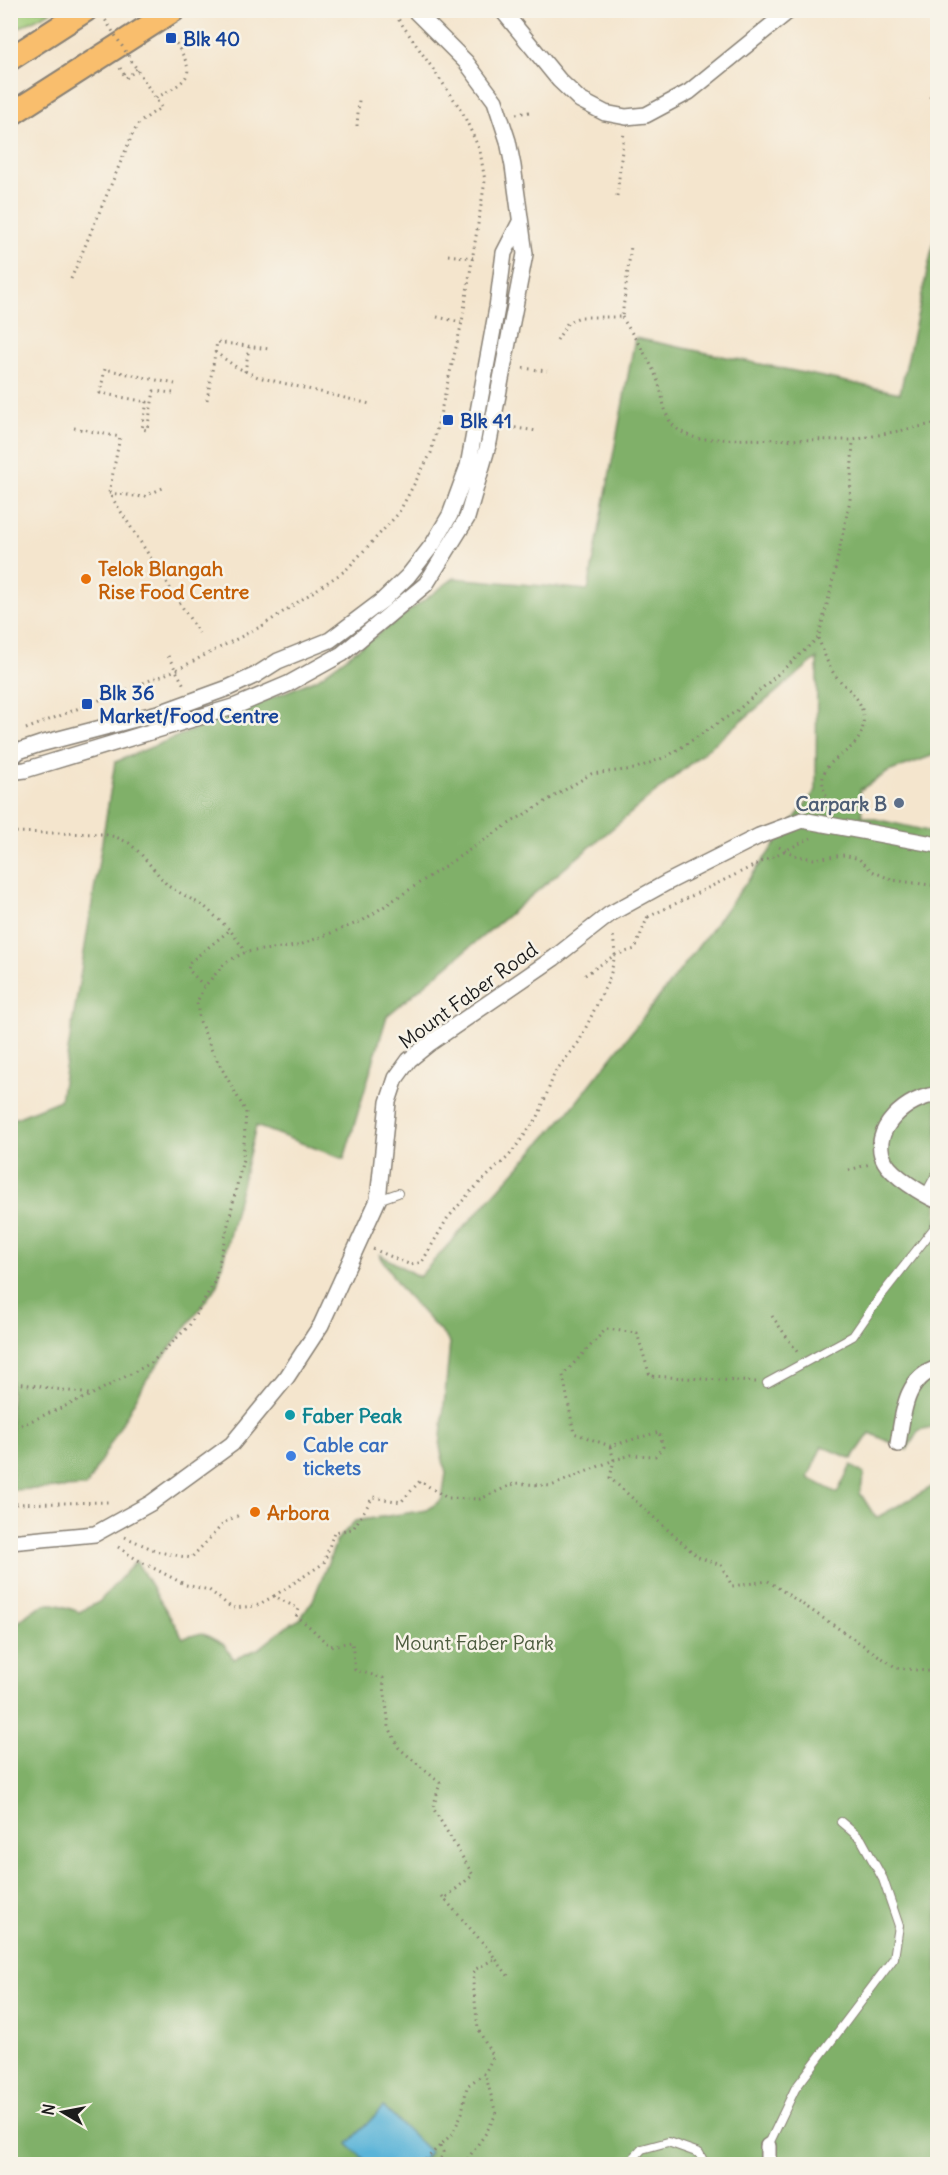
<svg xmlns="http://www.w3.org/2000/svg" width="948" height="2175" viewBox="0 0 948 2175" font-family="Delius,sans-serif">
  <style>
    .green { fill: #a1cc79; stroke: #5e744a; stroke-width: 1.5 }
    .forest { fill: #80b069; stroke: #4e6642; stroke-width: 1.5 }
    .water { fill: #5ab4d8; stroke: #3b687a; stroke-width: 1.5 }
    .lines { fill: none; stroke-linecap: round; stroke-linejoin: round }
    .lane-casing { stroke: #888074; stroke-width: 10 }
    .street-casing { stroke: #888074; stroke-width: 18 }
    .primary-casing { stroke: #888074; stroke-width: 26 }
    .path { stroke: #888074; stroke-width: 3; stroke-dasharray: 1.5 4.5; stroke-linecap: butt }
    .lane { stroke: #fff; stroke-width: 8 }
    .street { stroke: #fff; stroke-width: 15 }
    .primary { stroke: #f9be6d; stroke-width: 22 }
    .path-bridge { stroke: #888074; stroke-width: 3; stroke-dasharray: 1.5 4.5; stroke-linecap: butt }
    .transit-dot { fill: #1a4fb4; stroke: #f7f3e8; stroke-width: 2 }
    .food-dot { fill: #e8710a; stroke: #f7f3e8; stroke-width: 2 }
    .service-dot { fill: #5c6f8a; stroke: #f7f3e8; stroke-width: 2 }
    .culture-dot { fill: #0f9aa8; stroke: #f7f3e8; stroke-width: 2 }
    .shop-dot { fill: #3f7fe0; stroke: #f7f3e8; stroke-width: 2 }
    .labels { text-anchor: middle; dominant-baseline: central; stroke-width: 5; stroke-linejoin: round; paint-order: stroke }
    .transit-label { font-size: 20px; font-weight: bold; fill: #164399; stroke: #f7f3e8; text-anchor: start }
    .food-label { font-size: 20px; font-weight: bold; fill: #c56008; stroke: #f7f3e8; text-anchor: start }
    .service-label { font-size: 20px; font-weight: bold; fill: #4e5e75; stroke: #f7f3e8; text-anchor: end }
    .street-label { font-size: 20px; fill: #1c1c1c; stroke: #f7f3e8 }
    .culture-label { font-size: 20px; font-weight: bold; fill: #0d838f; stroke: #f7f3e8; text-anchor: start }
    .shop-label { font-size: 20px; font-weight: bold; fill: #366cbe; stroke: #f7f3e8; text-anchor: start }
    .park-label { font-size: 20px; fill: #4b5a3d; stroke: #f7f3e8 }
  </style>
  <rect width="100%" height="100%" fill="#f7f3e8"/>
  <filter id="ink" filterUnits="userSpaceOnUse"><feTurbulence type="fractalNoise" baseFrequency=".0167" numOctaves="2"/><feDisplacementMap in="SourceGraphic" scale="12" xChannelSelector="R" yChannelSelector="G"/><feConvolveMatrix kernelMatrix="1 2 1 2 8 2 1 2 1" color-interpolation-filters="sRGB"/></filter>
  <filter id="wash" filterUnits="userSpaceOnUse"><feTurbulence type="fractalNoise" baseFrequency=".008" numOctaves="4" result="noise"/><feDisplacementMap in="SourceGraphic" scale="24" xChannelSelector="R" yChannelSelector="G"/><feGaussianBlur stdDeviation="1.35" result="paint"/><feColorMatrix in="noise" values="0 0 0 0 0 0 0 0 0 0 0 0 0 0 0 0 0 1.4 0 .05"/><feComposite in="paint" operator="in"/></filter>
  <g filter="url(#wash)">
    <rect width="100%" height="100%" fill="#f4e5cd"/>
    <path class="green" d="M11 10H52V11L11 32Z"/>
    <path class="forest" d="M937 227V754L888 772 860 790 862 816 937 833V1426L919 1430 907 1450 870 1433 852 1459 822 1446 808 1478 837 1493 851 1465 864 1474 860 1493 876 1518 937 1484V2164H418L429 2152 383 2107 348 2144 369 2164H11L10 1618 19 1622C42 1600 50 1600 79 1612L99 1602 136 1561 183 1638 202 1633 223 1644 234 1659 260 1648 286 1627 300 1619 313 1600 337 1540 355 1521 427 1510 442 1499 446 1473 440 1447 450 1342 401 1289 379 1254 419 1277 571 1109 685 964 816 790 817 658 387 1016 344 1159 256 1126 217 1286 147 1379 86 1487 11 1490V1120L60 1100 115 762 317 679 454 578 588 590 635 338 900 393Z"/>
    <path class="water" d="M383 2107 430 2152 418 2164H369L348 2144Z"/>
  </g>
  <g filter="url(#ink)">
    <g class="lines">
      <g class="lane-casing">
        <path id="lane" d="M925 1195 938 1171
          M378 1200 398 1193
          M767 1383 853 1336 880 1297 938 1223
          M768 2146 795 2089 894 1958 899 1926 883 1879 861 1839 841 1822
          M628 2164 642 2149 668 2142 699 2153 705 2164"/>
      </g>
      <g class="street-casing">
        <path id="street" d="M502 10 559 80 580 100 605 113 626 117 646 115 689 92 790 10
          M10 759 19 751 40 744 162 712 228 688 256 675 278 661 330 640 383 600 408 576 433 544 450 515 468 466 497 308 504 253 520 222
          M10 772 25 770 236 706 288 684 342 654 426 584 467 518 489 442 525 254 513 166 508 141 495 101 466 62 414 10
          M938 1095C909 1095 867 1131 885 1162 893 1176 922 1194 938 1201
          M898 1444C903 1415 904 1378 938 1368
          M10 1542 95 1534 151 1503 232 1444 287 1377 321 1325 378 1200 388 1102 396 1078 409 1060 430 1043 554 958 610 914 666 883 759 836 802 820 938 845
          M768 2146V2164"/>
      </g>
      <g class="primary-casing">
        <path id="primary" d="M10 59 86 10
          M10 115 174 10"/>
      </g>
      <path class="path" d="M120 68 126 78 137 69
        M156 98C196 76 195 74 171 35
        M930 98 938 71
        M516 114 529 112
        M357 126 359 100
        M617 196 624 132
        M448 255 473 258
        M71 279 133 133 139 123 161 107
        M437 317 461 322
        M622 317C633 336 647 355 655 374 669 406 657 428 700 439L853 440 938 423
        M557 340 568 322 580 317H622L631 246
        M215 352 236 367 258 377 370 404
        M523 368 547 371
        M245 372 249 347
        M173 393 154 391 147 430 142 429 147 402 100 393 105 369 175 384
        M207 400 217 342 269 349
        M509 427 537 431
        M74 428 120 437 109 493 199 633
        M109 493 143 497 165 487
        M168 656 185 687
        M26 729 176 670 262 626 346 570 398 514 431 453 462 322 485 181 480 151 462 111 392 10
        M826 796C808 752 868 760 863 716 862 697 846 689 835 675 827 665 823 649 818 638L830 593 850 500 853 440
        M10 832 102 834 116 837 129 843 140 853 168 886 205 907 230 930 246 952
        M779 847 797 856 814 859 844 855 859 859 872 871 892 880 938 886
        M648 917 811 838
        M585 975 615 955 635 949 648 916
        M204 986 188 969 190 962 230 930
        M849 1170 870 1164
        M373 1249 411 1265 422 1262 447 1219 471 1191 509 1156 538 1117 555 1072 579 1042 610 977 615 955 613 933
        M772 1316 798 1353
        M10 1382 89 1394
        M756 1382 650 1376 637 1333 606 1329 563 1375 574 1433 610 1446 659 1432 663 1447 655 1456 631 1455 614 1460 610 1478 698 1557 721 1565 732 1586 768 1581 897 1668 938 1672
        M10 1430 91 1395 151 1363 189 1326 215 1281 243 1159 246 1112 212 1051 199 1019 197 1002 204 987 226 962 246 952 297 946 362 921 507 825 591 774 634 769 668 756 738 710 818 638
        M10 1504 110 1502
        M125 1537 159 1552 191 1558 225 1522 239 1515
        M118 1547 136 1559 186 1585 209 1590 232 1608 256 1606 274 1596 299 1609 296 1617C309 1624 318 1636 330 1646L352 1642 355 1670 383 1678 389 1727 399 1748 440 1783 433 1808 473 1875 445 1898
        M274 1596 324 1563 334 1532 353 1529 373 1497 401 1502 420 1481 447 1498 480 1499 516 1483 551 1486 614 1460 610 1446
        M442 1896 489 1950 509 1977
        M421 2164 453 2133 462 2113 467 2086 485 2073 493 2057 478 2029 473 1983 474 1970 496 1958
        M439 2164 443 2152 439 2144
        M464 2164 486 2133 496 2114 485 2073"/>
      <use href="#lane" class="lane"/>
      <use href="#street" class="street"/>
      <use href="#primary" class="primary"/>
      <path class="path-bridge" d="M99 10 161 107"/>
    </g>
  </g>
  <g class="transit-dot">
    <rect x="165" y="32" width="12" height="12" rx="3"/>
    <rect x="442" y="414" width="12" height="12" rx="3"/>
    <rect x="81" y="698" width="12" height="12" rx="3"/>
  </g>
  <g class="food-dot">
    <circle cx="86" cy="579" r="6"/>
    <circle cx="255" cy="1512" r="6"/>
  </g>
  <circle class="service-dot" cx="899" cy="803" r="6"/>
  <circle class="culture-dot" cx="290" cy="1415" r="6"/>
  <circle class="shop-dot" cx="291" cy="1456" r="6"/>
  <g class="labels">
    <g class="transit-label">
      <text x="183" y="38">Blk 40</text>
      <text x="460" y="420">Blk 41</text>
      <text x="99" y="692">Blk 36<tspan x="99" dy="23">Market/Food Centre</tspan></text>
    </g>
    <g class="food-label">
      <text x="98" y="568">Telok Blangah<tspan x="98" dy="23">Rise Food Centre</tspan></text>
      <text x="267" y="1512">Arbora</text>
    </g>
    <g class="service-label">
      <text x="887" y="803">Carpark B</text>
    </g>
    <g class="street-label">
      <text transform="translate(468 995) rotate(-36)">Mount Faber Road</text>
    </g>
    <g class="culture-label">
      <text x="302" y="1415">Faber Peak</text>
    </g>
    <g class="shop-label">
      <text x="303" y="1444">Cable car<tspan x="303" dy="23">tickets</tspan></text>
    </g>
    <g class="park-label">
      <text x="474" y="1642">Mount Faber Park</text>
    </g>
  </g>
  <rect width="948" height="2175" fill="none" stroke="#f7f3e8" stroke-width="36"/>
  <g transform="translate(63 2112) rotate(280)" stroke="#f7f3e8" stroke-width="4.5" paint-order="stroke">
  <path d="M0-4.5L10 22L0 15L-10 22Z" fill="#1c1c1c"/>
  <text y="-9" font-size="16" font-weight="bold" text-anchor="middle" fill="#1c1c1c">N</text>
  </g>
</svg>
